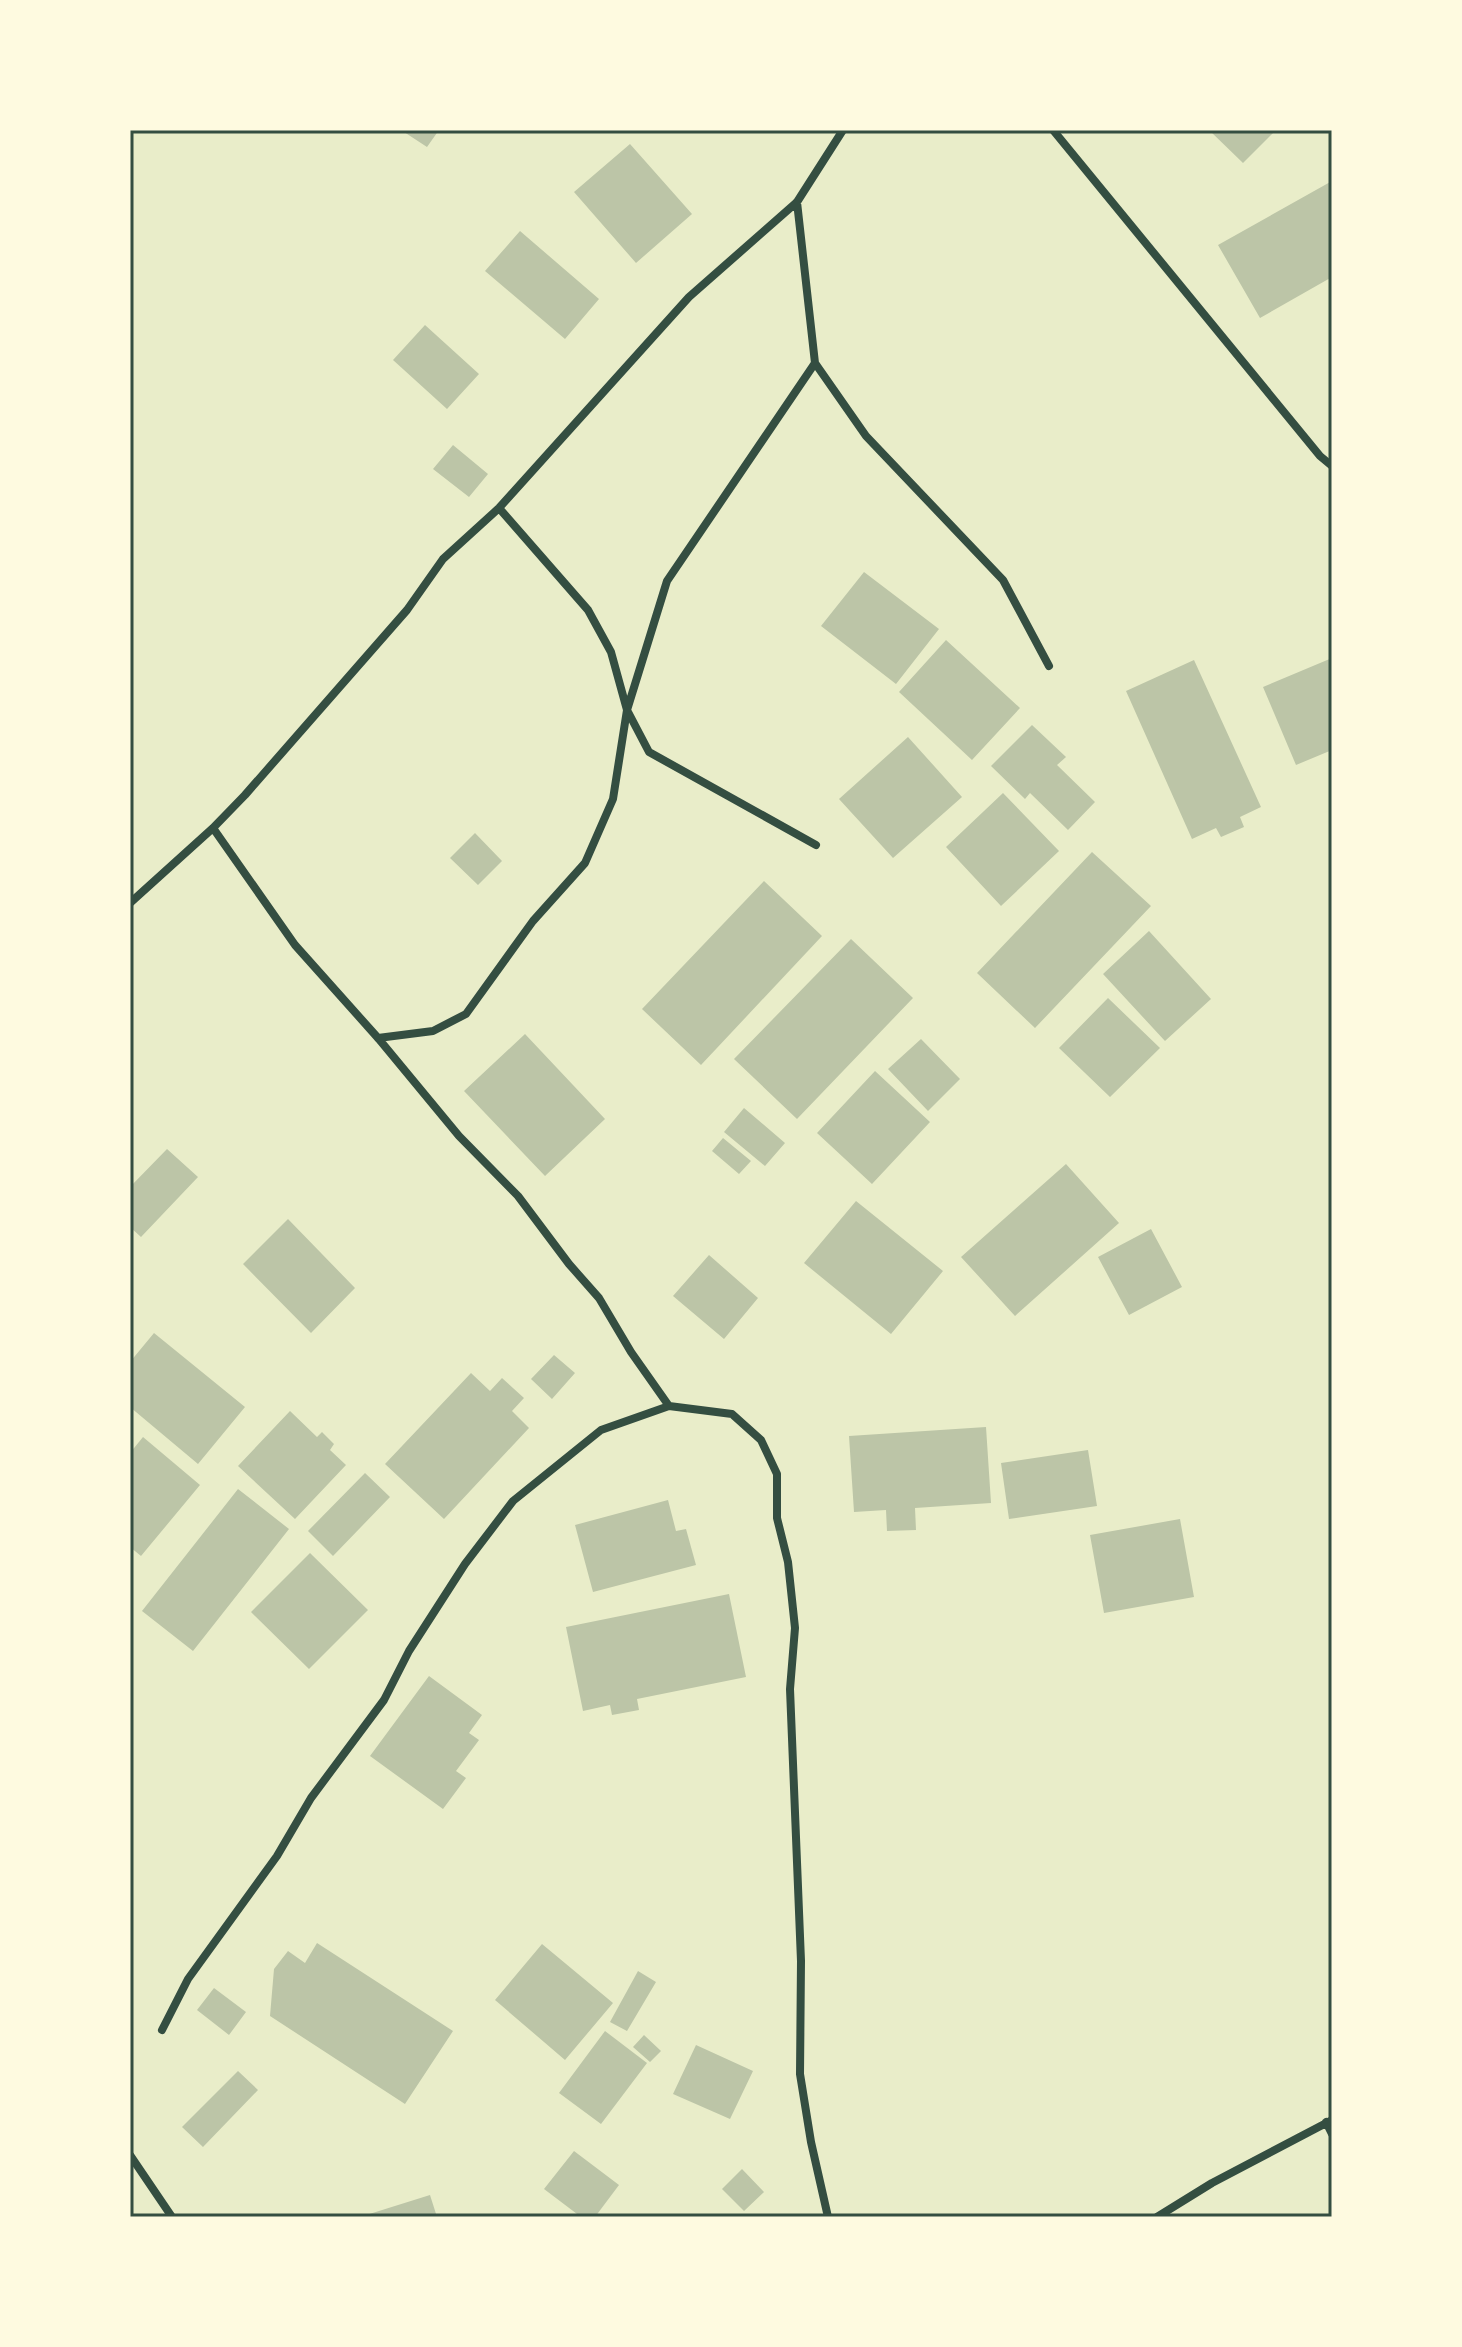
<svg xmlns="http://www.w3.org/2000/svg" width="1462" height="2347" viewBox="0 0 1462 2347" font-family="Raleway,sans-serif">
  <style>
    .building { fill: #bcc5a7 }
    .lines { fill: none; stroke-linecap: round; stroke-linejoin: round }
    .minor { stroke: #344e41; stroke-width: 8 }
    .neatline { fill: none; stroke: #344e41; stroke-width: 3 }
  </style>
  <rect width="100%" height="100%" fill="#e9edc9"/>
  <path class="building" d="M401 130H439L427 147Z
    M1209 130H1276L1243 163Z
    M630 144 692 214 636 263 574 192Z
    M1332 181V277L1260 318 1218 245Z
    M520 231 599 299 565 339 485 271Z
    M425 325 479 374 447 409 393 360Z
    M453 445 488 474 469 497 433 469Z
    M864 572 939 629 896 684 821 626Z
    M946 640 1020 708 972 760 899 692Z
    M1332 658V750L1296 765 1263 687Z
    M1194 660 1261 807 1240 817 1244 827 1221 837 1216 828 1192 839 1126 691Z
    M1032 725 1066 757 1057 765 1095 802 1068 830 1030 793 1025 799 991 766Z
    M908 737 962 797 893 858 839 799Z
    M1003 793 1059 851 1001 906 946 847Z
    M475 833 502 861 478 885 450 858Z
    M1092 852 1151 906 1035 1028 977 973Z
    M764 881 822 936 701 1065 642 1009Z
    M1149 931 1211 999 1165 1041 1103 974Z
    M851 939 913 998 797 1119 734 1059Z
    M1108 998 1160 1048 1110 1097 1059 1048Z
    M525 1034 605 1119 545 1176 464 1091Z
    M921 1039 960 1079 928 1111 888 1069Z
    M875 1071 930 1122 872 1184 817 1133Z
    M744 1108 785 1143 765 1166 724 1132Z
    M723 1138 751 1161 739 1174 712 1151Z
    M167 1149 198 1177 141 1237 130 1227V1187Z
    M1066 1164 1119 1223 1015 1316 961 1257Z
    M856 1201 943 1271 891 1334 804 1263Z
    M288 1219 355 1288 311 1333 243 1264Z
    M1151 1229 1182 1287 1129 1315 1098 1257Z
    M709 1255 758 1298 724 1339 673 1296Z
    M154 1333 245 1407 198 1464 130 1407V1362Z
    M554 1355 575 1373 552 1399 531 1379Z
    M471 1373 490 1391 502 1378 524 1398 512 1411 529 1428 444 1519 385 1464Z
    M290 1411 317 1437 322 1432 334 1444 330 1450 346 1465 295 1519 238 1466Z
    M986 1427 991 1503 915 1508 916 1530 887 1531 886 1510 854 1512 849 1436Z
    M143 1437 200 1485 141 1556 130 1547V1453Z
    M1088 1450 1097 1506 1009 1519 1001 1463Z
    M365 1473 390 1497 333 1556 308 1531Z
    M238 1489 289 1529 193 1651 142 1611Z
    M668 1500 676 1531 686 1529 696 1565 593 1592 575 1525Z
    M1180 1519 1194 1597 1104 1613 1090 1535Z
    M310 1553 368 1610 309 1669 251 1612Z
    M729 1594 746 1677 637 1699 639 1710 612 1715 610 1705 583 1711 566 1627Z
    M429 1676 482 1715 469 1733 479 1740 456 1771 466 1778 443 1809 370 1756Z
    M317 1943 453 2031 405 2104 270 2016 274 1969 288 1951 305 1963Z
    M542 1944 613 2003 565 2060 495 2000Z
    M638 1971 656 1982 627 2031 610 2022Z
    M214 1988 246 2012 229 2035 197 2010Z
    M605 2031 647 2063 601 2124 559 2093Z
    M644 2035 661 2051 650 2062 633 2047Z
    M696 2045 753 2071 730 2119 673 2094Z
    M238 2071 258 2090 203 2147 182 2127Z
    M574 2151 619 2185 595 2217H581L544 2189Z
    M742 2169 764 2192 744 2211 722 2189Z
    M430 2195 437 2217H364L363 2216Z"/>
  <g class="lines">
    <path class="minor" d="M1053 130 1320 456 1332 466
      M797 202 815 363 866 436 1003 580 1049 666
      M499 508 588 610 611 652 627 710 649 752 816 845
      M213 828 295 945 378 1038 459 1136 518 1196 569 1264 599 1298 631 1352 669 1406
      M130 903 213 828 245 795 407 610 443 559 499 508 689 297 797 202 843 130
      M378 1038 433 1031 466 1014 533 921 585 863 613 799 627 710 667 581 815 363
      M162 2030 188 1979 277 1856 311 1798 384 1700 409 1651 465 1564 513 1501 601 1430 669 1406 732 1414 761 1440 777 1474V1518L788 1562 795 1628 790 1689 801 1961 800 2074 811 2142 828 2217
      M1326 2122 1332 2134
      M130 2155 172 2217
      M1157 2217 1212 2183 1332 2120"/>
  </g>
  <rect width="1462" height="2347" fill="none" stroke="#fefae0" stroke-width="264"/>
  <rect x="132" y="132" width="1198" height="2083" class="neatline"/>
</svg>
